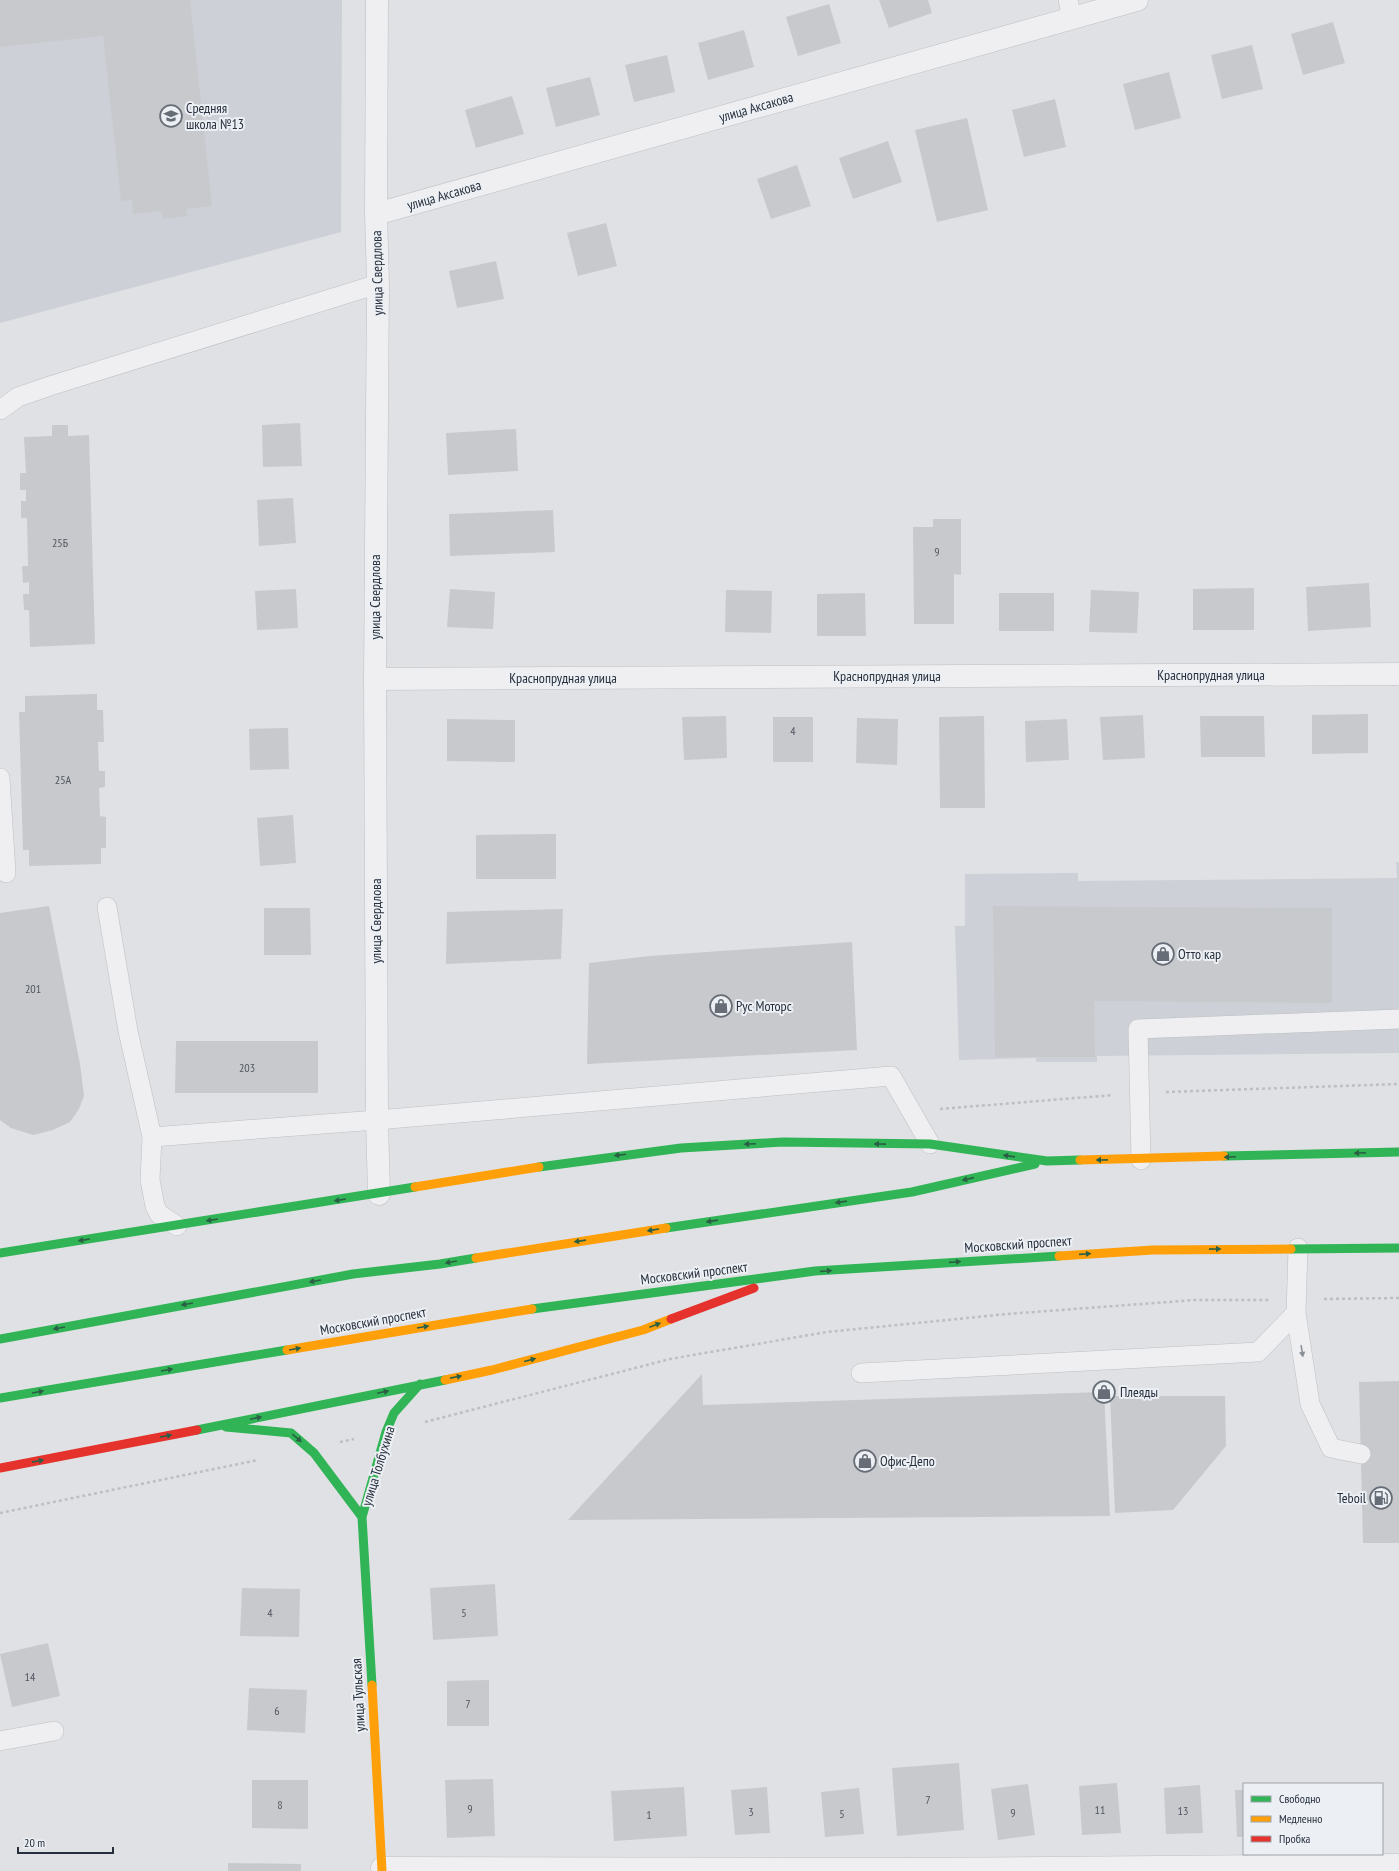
<svg xmlns="http://www.w3.org/2000/svg" width="1399" height="1871" viewBox="0 0 1399 1871" font-family="'PT Sans Narrow',sans-serif">
  <style>
    .built { fill: #cdd1d7 }
    .building { fill: #c8c9cc }
    .lines { fill: none; stroke-linecap: round; stroke-linejoin: round }
    .lane-casing { stroke: #bdbfc2; stroke-width: 20 }
    .street-casing { stroke: #bdbfc2; stroke-width: 23 }
    .path { stroke: #bebfc4; stroke-width: 2.5; stroke-dasharray: 3 3; stroke-linecap: butt }
    .lane { stroke: #efeff1; stroke-width: 19 }
    .street { stroke: #efeff1; stroke-width: 22 }
    .fast { stroke: #30b455; stroke-width: 9 }
    .slow { stroke: #ff9f0a; stroke-width: 9 }
    .jam { stroke: #e5322d; stroke-width: 9 }
    .oneway { fill: #2a5e45 }
    .oneway2 { fill: #8b8f96 }
    .labels { text-anchor: middle; dominant-baseline: central; stroke-width: 4; stroke-linejoin: round; paint-order: stroke }
    .number-label { font-size: 12px; fill: #505661 }
    .street-label { font-size: 14px; fill: #272f3c; stroke: #ecf0f4 }
    .poi-label { font-size: 14px; fill: #272f3c; stroke: #ecf0f4; text-anchor: start }
  </style>
  <rect width="100%" height="100%" fill="#dfe1e4"/>
  <path class="built" d="M0 0H342L341 232 0 323Z
    M1396 862H1399V1053L1097 1056V1062H1036V1058L959 1060 955 926H965V874L1078 873V881L1397 878Z"/>
  <path class="building" d="M0 0H190L212 206 186 209 187 216 163 219 162 211 133 214 132 200 121 201 103 36 0 47Z
    M879 0H928L932 13 889 28Z
    M829 4 841 43 798 56 786 17Z
    M1333 22 1345 63 1303 75 1291 34Z
    M744 30 754 67 708 80 698 43Z
    M1252 45 1263 89 1222 99 1211 55Z
    M667 55 675 92 634 102 625 65Z
    M1169 72 1181 118 1135 130 1123 84Z
    M590 77 600 115 556 127 546 88Z
    M512 96 524 134 476 148 465 110Z
    M1055 99 1066 147 1024 157 1012 110Z
    M967 118 988 210 937 222 915 130Z
    M888 141 902 182 853 199 839 158Z
    M797 165 811 206 771 219 757 179Z
    M606 223 617 266 578 276 567 233Z
    M496 261 504 299 457 308 449 271Z
    M300 423 302 466 263 467 262 425Z
    M52 425H68V436L89 435 95 644 30 647 29 610H24L23 594H29V582L23 583 22 566H28L27 518H21V501H26V490H20V473H26L24 437 52 436Z
    M516 429 518 471 448 475 446 433Z
    M293 498 296 543 259 546 257 500Z
    M553 510 555 552 450 556 449 514Z
    M933 519H961V575L954 574V624H914L913 527H933Z
    M1369 583 1371 627 1308 631 1306 587Z
    M1254 588V630H1193V589Z
    M296 589 298 628 257 630 255 591Z
    M450 589 495 592 493 629 447 627Z
    M726 590 772 591 771 633 725 632Z
    M1091 590 1139 592 1137 633 1089 632Z
    M865 593 866 636H817V594Z
    M999 593H1054V631H999Z
    M97 694V710H103L104 742H98L99 771H105V787L99 788 100 816 106 817V848H101V864L29 866V850H23L19 712H25V696Z
    M1368 714V753L1312 754V715Z
    M1143 715 1145 758 1103 760 1100 717Z
    M726 716 727 758 684 760 682 717Z
    M984 716 985 808H940L939 717Z
    M1200 716H1264L1265 757H1201Z
    M773 717H813V762H773Z
    M857 718 898 719 897 765 856 763Z
    M447 719 515 720V762L447 761Z
    M1067 719 1069 760 1026 762 1025 721Z
    M288 728 289 769 250 770 249 729Z
    M293 815 296 863 260 866 257 818Z
    M556 834V879H476V835Z
    M49 906 80 1064 84 1096 79 1109 70 1122 53 1130 33 1135 11 1128 0 1120V913Z
    M993 906 1332 908V1003L1094 1001 1095 1057H995Z
    M264 908H310L311 955H264Z
    M563 909 561 959 446 964 447 912Z
    M852 942 857 1050 587 1064 589 963 650 956Z
    M176 1041H318V1093H175Z
    M702 1374 703 1405 1104 1392 1110 1516 568 1520Z
    M1399 1381V1543H1363L1359 1382Z
    M1110 1396H1225L1226 1446 1173 1510 1115 1513Z
    M495 1584 498 1636 433 1640 430 1588Z
    M242 1588 300 1589 299 1637 240 1636Z
    M48 1643 60 1696 12 1707 0 1654Z
    M489 1680V1726H447V1681Z
    M249 1688 307 1690 305 1733 247 1730Z
    M959 1763 964 1830 897 1836 892 1768Z
    M493 1779 495 1836 447 1838 445 1780Z
    M252 1780H308V1829L252 1828Z
    M1117 1783 1121 1833 1082 1835 1079 1786Z
    M1028 1784 1035 1835 998 1840 991 1789Z
    M1200 1785 1203 1833 1166 1834 1164 1788Z
    M684 1787 687 1836 614 1841 611 1791Z
    M767 1787 770 1833 735 1835 731 1790Z
    M859 1788 864 1834 825 1837 821 1792Z
    M1235 1790H1244V1837H1237Z
    M228 1863 301 1864V1871H228Z"/>
  <g class="lines">
    <g class="lane-casing">
      <path id="lane" d="M1068 0 1072 18
        M0 410 18 397 53 385 378 284
        M0 778 6 873
        M107 907 128 1031 152 1137 150 1180 155 1206 159 1214 177 1226
        M152 1137 377 1120 891 1076 930 1144
        M1141 1160 1138 1029 1399 1019
        M1296 1313 1310 1404 1331 1448 1361 1454
        M861 1373 1258 1352 1296 1313 1298 1248
        M0 1741 54 1731"/>
    </g>
    <g class="street-casing">
      <path id="street" d="M377 0 376 214 378 284 375 679 377 1120 379 1194
        M376 214 1137 0
        M375 679 1399 674
        M382 1868 915 1869 1399 1865"/>
    </g>
    <path class="path" d="M1166 1092 1399 1084
      M940 1109 1113 1095
      M1324 1299 1399 1298
      M425 1422 670 1359 827 1332 1007 1314 1195 1300H1271
      M340 1442 354 1439
      M0 1513 258 1460"/>
    <use href="#lane" class="lane"/>
    <use href="#street" class="street"/>
    <path class="fast" d="M1224 1156 1399 1152
      M539 1167 681 1148 783 1142 930 1144 1047 1161 1080 1160
      M666 1228 912 1192 1035 1164
      M1291 1249 1399 1248
      M0 1253 415 1187
      M532 1309 815 1271 1059 1256
      M0 1339 353 1274 440 1264 476 1258
      M0 1398 287 1350
      M226 1427 291 1433 314 1453 362 1517
      M197 1430 445 1380
      M372 1685 362 1517 386 1432 394 1413 420 1384"/>
    <path class="slow" d="M1080 1160 1224 1156
      M415 1187 539 1167
      M1059 1256 1153 1250 1291 1249
      M476 1258 666 1228
      M287 1350 532 1309
      M445 1380 492 1370 643 1330 671 1319
      M372 1685 382 1871"/>
    <path class="jam" d="M671 1319 754 1288
      M0 1468 197 1430"/>
  </g>
  <defs><path id="oneway-solid" d="M-6-.8H1V-3.2L6.5 0L1 3.2V.8H-6Z"/></defs>
  <g class="oneway">
    <use href="#oneway-solid" transform="translate(750 1144) rotate(177)"/>
    <use href="#oneway-solid" transform="translate(880 1144) rotate(-179)"/>
    <use href="#oneway-solid" transform="translate(1360 1153) rotate(178)"/>
    <use href="#oneway-solid" transform="translate(620 1155) rotate(173)"/>
    <use href="#oneway-solid" transform="translate(1009 1156) rotate(-172)"/>
    <use href="#oneway-solid" transform="translate(1230 1157) rotate(178)"/>
    <use href="#oneway-solid" transform="translate(1102 1160) rotate(179)"/>
    <use href="#oneway-solid" transform="translate(968 1179) rotate(167)"/>
    <use href="#oneway-solid" transform="translate(340 1200) rotate(171)"/>
    <use href="#oneway-solid" transform="translate(841 1202) rotate(172)"/>
    <use href="#oneway-solid" transform="translate(212 1220) rotate(171)"/>
    <use href="#oneway-solid" transform="translate(712 1221) rotate(172)"/>
    <use href="#oneway-solid" transform="translate(653 1230) rotate(171)"/>
    <use href="#oneway-solid" transform="translate(84 1240) rotate(171)"/>
    <use href="#oneway-solid" transform="translate(580 1241) rotate(172)"/>
    <use href="#oneway-solid" transform="translate(1215 1249) rotate(-1)"/>
    <use href="#oneway-solid" transform="translate(1085 1254) rotate(-4)"/>
    <use href="#oneway-solid" transform="translate(451 1262) rotate(170)"/>
    <use href="#oneway-solid" transform="translate(955 1262) rotate(-4)"/>
    <use href="#oneway-solid" transform="translate(826 1271) rotate(-4)"/>
    <use href="#oneway-solid" transform="translate(315 1281) rotate(170)"/>
    <use href="#oneway-solid" transform="translate(187 1304) rotate(170)"/>
    <use href="#oneway-solid" transform="translate(655 1325) rotate(-21)"/>
    <use href="#oneway-solid" transform="translate(423 1327) rotate(-10)"/>
    <use href="#oneway-solid" transform="translate(59 1328) rotate(170)"/>
    <use href="#oneway-solid" transform="translate(295 1349) rotate(-10)"/>
    <use href="#oneway-solid" transform="translate(530 1360) rotate(-15)"/>
    <use href="#oneway-solid" transform="translate(167 1370) rotate(-10)"/>
    <use href="#oneway-solid" transform="translate(456 1377) rotate(-11)"/>
    <use href="#oneway-solid" transform="translate(38 1392) rotate(-10)"/>
    <use href="#oneway-solid" transform="translate(383 1392) rotate(-12)"/>
    <use href="#oneway-solid" transform="translate(256 1418) rotate(-12)"/>
    <use href="#oneway-solid" transform="translate(166 1436) rotate(-11)"/>
    <use href="#oneway-solid" transform="translate(297 1438) rotate(40)"/>
    <use href="#oneway-solid" transform="translate(38 1461) rotate(-11)"/>
  </g>
  <use class="oneway2" href="#oneway-solid" transform="translate(1302 1351) rotate(81)"/>
  <defs>
    <g id="school-ring" transform="scale(1.15)"><circle r="9.5" fill="#ecf0f4" stroke="#676d77" stroke-width="1.5"/><path d="M0-5L7-2L0 1L-7-2ZM-4 1L0 2.5L4 1V4Q0 6-4 4Z" fill="#676d77"/></g>
    <g id="shop-ring" transform="scale(1.15)"><circle r="9.5" fill="#ecf0f4" stroke="#676d77" stroke-width="1.5"/><path d="M-5-2.5h2.3a2.7 3.5 0 0 1 5.4 0H5L5.5 6h-11ZM-1.5-2.5h3a1.5 2.3 0 0 0-3 0Z" fill="#676d77"/></g>
    <g id="fuel-ring" transform="scale(1.15)"><circle r="9.5" fill="#ecf0f4" stroke="#676d77" stroke-width="1.5"/><path d="M-5.5-6h7V0h2V4h1.3V-2.5L3-4.5l.8-.8L6-3V5H2.5V1h-1V6h-7ZM-4.2-4.7v3.2H.2V-4.7Z" fill="#676d77"/></g>
  </defs>
  <g fill-rule="evenodd">
    <use href="#school-ring" x="171" y="116"/>
    <use href="#shop-ring" x="1163" y="954"/>
    <use href="#shop-ring" x="721" y="1006"/>
    <use href="#shop-ring" x="1104" y="1392"/>
    <use href="#shop-ring" x="865" y="1461"/>
    <use href="#fuel-ring" x="1381" y="1498"/>
  </g>
  <g class="labels">
    <g class="number-label">
      <text x="60" y="542">25Б</text>
      <text x="937" y="551">9</text>
      <text x="793" y="730">4</text>
      <text x="63" y="779">25А</text>
      <text x="33" y="988">201</text>
      <text x="247" y="1067">203</text>
      <text x="270" y="1612">4</text>
      <text x="464" y="1612">5</text>
      <text x="30" y="1676">14</text>
      <text x="468" y="1703">7</text>
      <text x="277" y="1710">6</text>
      <text x="928" y="1799">7</text>
      <text x="280" y="1804">8</text>
      <text x="470" y="1808">9</text>
      <text x="1100" y="1809">11</text>
      <text x="1183" y="1810">13</text>
      <text x="751" y="1811">3</text>
      <text x="1013" y="1812">9</text>
      <text x="842" y="1813">5</text>
      <text x="649" y="1814">1</text>
    </g>
    <g class="street-label">
      <text transform="translate(756 107) rotate(-16)">улица Аксакова</text>
      <text transform="translate(444 195) rotate(-16)">улица Аксакова</text>
      <text transform="translate(377 273) rotate(-91)">улица Свердлова</text>
      <text transform="translate(375 597) rotate(-90)">улица Свердлова</text>
      <text x="1211" y="675">Краснопрудная улица</text>
      <text x="887" y="676">Краснопрудная улица</text>
      <text x="563" y="678">Краснопрудная улица</text>
      <text transform="translate(376 921) rotate(-90)">улица Свердлова</text>
      <text transform="translate(1018 1244) rotate(-4)">Московский проспект</text>
      <text transform="translate(694 1273) rotate(-7)">Московский проспект</text>
      <text transform="translate(373 1321) rotate(-10)">Московский проспект</text>
      <text transform="translate(378 1466) rotate(-73)">улица Толбухина</text>
      <text transform="translate(358 1695) rotate(-93)">улица Тульская</text>
    </g>
    <g class="poi-label">
      <text x="186" y="108">Средняя<tspan x="186" dy="16">школа №13</tspan></text>
      <text x="1178" y="954">Отто кар</text>
      <text x="736" y="1006">Рус Моторс</text>
      <text x="1120" y="1392">Плеяды</text>
      <text x="880" y="1461">Офис-Депо</text>
      <text x="1366" y="1498" text-anchor="end">Teboil</text>
    </g>
  </g>
  <rect x="1243" y="1783" width="140" height="72" fill="#ecf0f4" stroke="#9da3aa"/>
  <rect x="1251" y="1796" width="20" height="6" fill="#30b455" stroke="#9da3aa"/>
  <text x="1279" y="1803" font-size="12" fill="#272f3c">Свободно</text>
  <rect x="1251" y="1816" width="20" height="6" fill="#ff9f0a" stroke="#9da3aa"/>
  <text x="1279" y="1823" font-size="12" fill="#272f3c">Медленно</text>
  <rect x="1251" y="1836" width="20" height="6" fill="#e5322d" stroke="#9da3aa"/>
  <text x="1279" y="1843" font-size="12" fill="#272f3c">Пробка</text>
  <path d="M18 1847v6h95v-6" fill="none" stroke="#272f3c" stroke-width="2"/>
  <text x="24" y="1847" font-size="12" fill="#272f3c" stroke="#ecf0f4" stroke-width="3" paint-order="stroke">20 m</text>
</svg>
